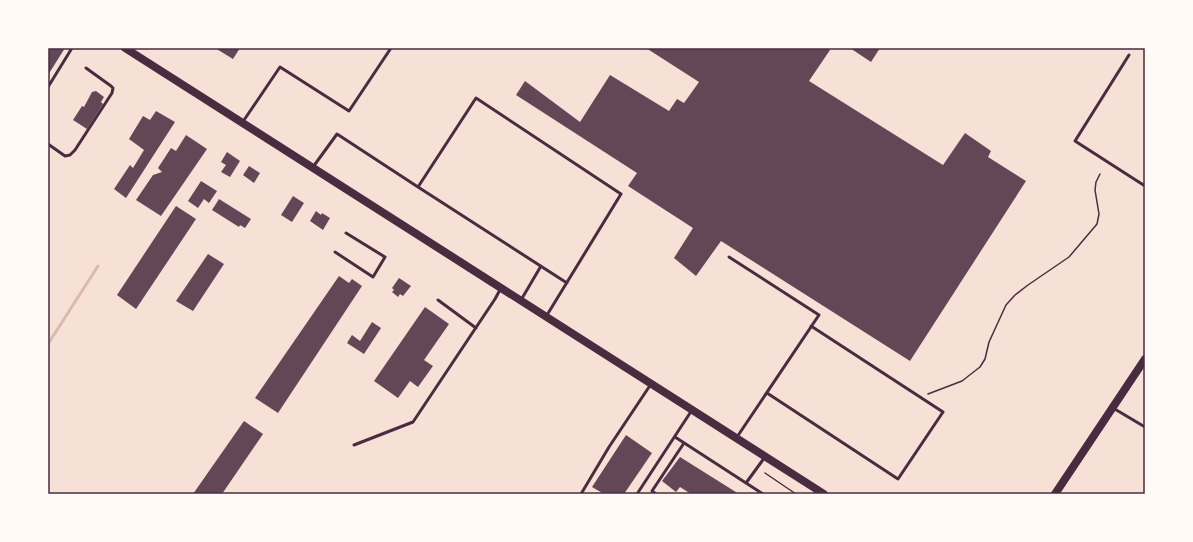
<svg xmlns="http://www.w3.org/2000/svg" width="1193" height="542" viewBox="0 0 1193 542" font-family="'Golos Text',sans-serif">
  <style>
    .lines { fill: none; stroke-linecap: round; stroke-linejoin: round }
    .stream { stroke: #dcb8b0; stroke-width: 3 }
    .building { fill: #644757 }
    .path { stroke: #4a2c40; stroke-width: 1.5 }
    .service { stroke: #4a2c40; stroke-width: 3 }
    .secondary { stroke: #4a2c40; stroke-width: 8 }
    .neatline { fill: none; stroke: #4a2c40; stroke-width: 1.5 }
  </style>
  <rect width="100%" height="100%" fill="#f7e1d7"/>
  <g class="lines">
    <path class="stream" d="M48 344 98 266"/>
  </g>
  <path class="building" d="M48 48H65L48 75Z
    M215 48H240L233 59Z
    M646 48H828L830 50 809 81 943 165 965 133 991 151 988 157 1026 181 910 361 721 241 696 276 674 258 693 228 628 186 637 173 516 95 525 81 580 122 610 75 669 111 677 99 684 103 699 82Z
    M850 48H880L871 62Z
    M96 91 104 97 101 102 103 104 87 129 73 120 82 106 84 107 92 92Z
    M156 111 175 122 126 198 114 189 130 165 133 168 144 150 129 139 143 116 150 120Z
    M186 135 207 149 161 216 136 200 153 175 162 172 158 168 171 148 176 151Z
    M227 152 240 161 230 177 221 172 226 165 221 162Z
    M249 166 260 173 254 183 243 175Z
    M201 181 217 191 209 203 204 199 198 208 188 201Z
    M293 196 304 203 292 222 281 215Z
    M219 199 251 219 245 228 240 225 239 227 212 210Z
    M176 206 196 219 136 309 117 295Z
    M316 211 321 215 322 213 330 218 323 230 310 221Z
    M208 254 224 264 193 311 176 301Z
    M339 276 349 283 352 279 362 286 278 413 255 398Z
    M399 278 411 286 403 296 400 294 398 297 392 292 394 290 392 288Z
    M425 307 449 324 424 360 433 366 418 387 410 381 398 398 374 381Z
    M372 322 381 328 364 354 347 343 352 335 360 341Z
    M244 421 263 434 222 494H193Z
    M626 435 652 453 624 494H604L592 487Z
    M680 457 739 494H691L680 487 676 492 662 481Z"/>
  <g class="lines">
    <path class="path" d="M928 394 962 381 980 367 985 359 989 342 1006 305 1015 295 1028 285 1069 257 1097 224 1099 214 1095 190 1096 182 1100 174
      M765 473 796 494"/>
    <path class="service" d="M1129 55 1075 141 1145 186
      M48 87 72 48
      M242 123 280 67 349 111 391 48
      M48 144 65 156 70 155 75 150 112 93 113 88 111 86 86 68
      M313 167 337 134 418 187 476 98 621 194 547 315
      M418 187 567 283
      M335 252 373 277 385 257 346 233
      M729 257 819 315 737 437
      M438 300 476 328
      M521 300 541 266
      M767 393 898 479 943 412 811 326
      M1113 408 1145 427
      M675 437 763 494
      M354 445 413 422 495 299 501 288
      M746 483 765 457
      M581 494 609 447 651 384
      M637 494 692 410
      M656 494 652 491 684 443"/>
    <path class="secondary" d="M125 48 824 494
      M1055 494 1145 359"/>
  </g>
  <rect width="1193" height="542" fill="none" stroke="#fffaf5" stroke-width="98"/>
  <rect x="49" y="49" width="1095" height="444" class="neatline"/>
</svg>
